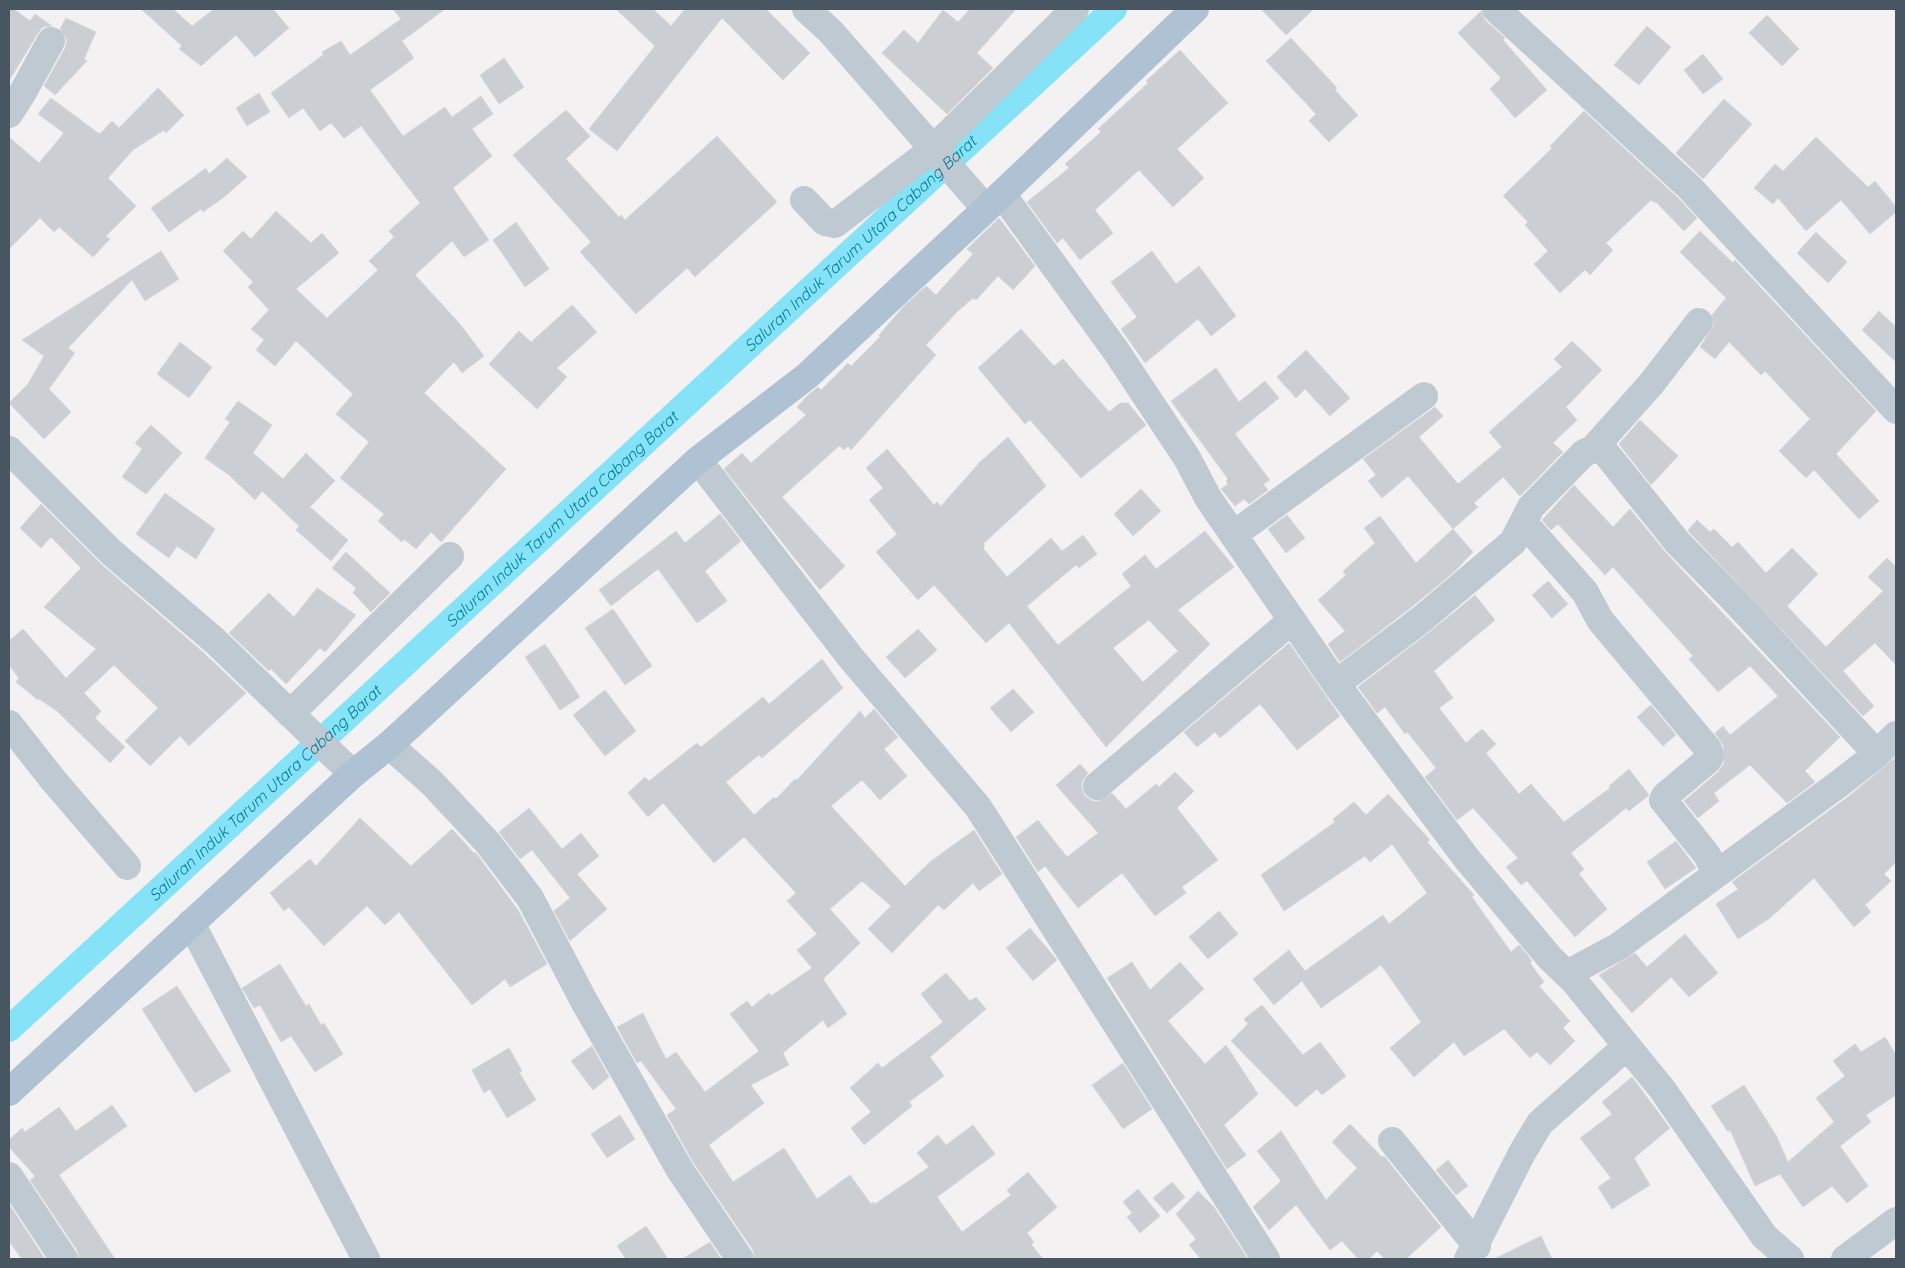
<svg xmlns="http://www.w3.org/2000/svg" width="1905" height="1268" viewBox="0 0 1905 1268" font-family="Quicksand,sans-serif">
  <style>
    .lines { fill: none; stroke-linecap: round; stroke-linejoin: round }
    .canal { stroke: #86e2f6; stroke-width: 26 }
    .building { fill: #cbcfd4; stroke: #d5d8dd; fill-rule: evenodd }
    .minor { stroke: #bec9d2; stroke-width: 28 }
    .major { stroke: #afc2d3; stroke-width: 28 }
    .labels { text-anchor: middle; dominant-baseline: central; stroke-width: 5; stroke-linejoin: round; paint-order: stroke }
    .water-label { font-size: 16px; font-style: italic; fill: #037e99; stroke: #fff }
  </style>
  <rect width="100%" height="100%" fill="#f4f1f2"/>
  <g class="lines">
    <path class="canal" id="s1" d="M9 1029 1114 9"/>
  </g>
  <path class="building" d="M9 9H14L30 21 35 14 52 26 43 27 38 33 9 81Z
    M141 9H173L192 26 214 9H273L289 28 255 57 236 35 201 66 179 49 182 46Z
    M393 9H445L402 41 414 58 370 90 403 136 445 107 452 117 481 96 493 114 472 129 492 156 453 188 489 240 464 257 452 241 415 275 460 324 484 356 462 373 454 362 424 393 506 469 441 542 431 532 416 549 404 539 402 542 378 521 384 514 340 478 369 442 336 414 353 394 296 341 275 366 256 350 264 340 251 329 269 310 248 287 253 282 223 251 243 231 251 239 276 211 311 243 322 233 339 253 296 289 327 318 378 270 369 261 394 237 389 231 420 203 361 126 344 138 331 123 320 131 303 108 289 118 271 93 323 55 322 52 341 41 350 55 401 19Z
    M616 9H653L671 26 685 9H766L810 53 783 80 722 18 617 151 589 129 655 46Z
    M970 9H1016L977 53 993 68 947 114 882 53 904 30 918 43 943 10 958 22Z
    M1261 9H1314L1286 35Z
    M1481 11 1485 20 1505 38 1503 40 1547 90 1515 118 1490 89 1501 78 1458 33Z
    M1767 15 1799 49 1782 66 1749 33Z
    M66 18 96 32 84 59 87 61 55 95 44 86 65 48 67 40 60 29Z
    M1647 26 1671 47 1639 85 1614 65Z
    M1291 38 1337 88 1335 90 1358 115 1329 142 1309 121 1316 114 1266 61Z
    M1180 50 1228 103 1177 149 1204 178 1173 207 1139 170 1095 210 1113 233 1080 260 1063 238 1057 243 1027 202 1069 168 1065 164 1101 132 1098 129 1148 83 1146 81Z
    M1703 54 1723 79 1703 94 1684 70Z
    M504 58 524 87 499 104 480 75Z
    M158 88 184 115 166 133 164 130 133 150 108 178 136 206 106 236 110 239 93 257 59 227 54 232 40 218 9 249V137L39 163 64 133 38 114 51 98 98 133H101L112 121 119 128Z
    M259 93 270 112 247 126 236 108Z
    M1724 99 1752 124 1703 179 1676 153Z
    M566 110 590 136 566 159 619 217 621 215 625 220 717 136 777 202 695 277 687 268 636 314 580 252 591 242 513 155Z
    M1584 111 1678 198 1697 218 1684 231 1656 202 1655 203 1651 200 1606 243 1613 250 1590 275 1585 270 1560 293 1534 264 1548 251 1525 225 1528 222 1503 196 1552 148 1550 146Z
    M1816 137 1868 187 1875 181 1896 207V212L1870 234 1841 200 1806 231 1778 198 1773 204 1754 188 1775 164 1783 171Z
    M227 158 247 177 224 197 203 212 201 209 169 232 151 208 206 168 209 174Z
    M999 218 1035 266 1013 290 998 276 976 300 973 298 958 311 926 345 936 355 851 450 848 446 844 450 839 446 782 497 845 566 820 590 724 469 742 453 751 463 806 415 797 407 807 396 818 387 821 390 848 363 851 366 880 337 879 335 904 306 926 286 936 295 973 254 967 249Z
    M516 222 549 269 525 287 493 240Z
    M1700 231 1733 263 1735 260 1876 411 1836 454 1879 501 1859 519 1814 470 1806 478 1779 451 1810 419 1765 371 1761 375 1729 342 1715 359 1700 347 1714 325 1712 315 1726 298 1680 252Z
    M1816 232 1847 262 1828 283 1797 253Z
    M161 251 179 279 145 301 132 280 68 348 75 353 49 389 71 412 44 439 9 403 28 384 44 356 22 340Z
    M1152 251 1176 284 1199 266 1236 316 1211 336 1198 319 1145 363 1121 329 1137 317 1111 282Z
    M572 305 597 332 557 368 567 377 537 409 489 364 519 331 531 342Z
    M1879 311 1896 327V362L1862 330Z
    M1021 329 1054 366 1063 359 1109 412 1120 403H1128L1146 425 1081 478 1030 420 1025 424 978 368Z
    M1572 341 1602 370 1566 407 1577 420 1553 443 1563 452 1520 496 1503 477 1474 503 1478 507 1453 529 1408 476 1382 498 1368 481 1376 475 1363 459 1435 407 1443 416 1419 437 1458 484 1502 447 1489 432 1562 367 1554 359Z
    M180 342 212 367 189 398 157 374Z
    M1306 350 1350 398 1330 416 1305 389 1296 398 1277 377Z
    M1216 368 1239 402 1265 381 1279 398 1235 434 1270 480 1263 484 1268 490 1249 504 1244 499 1235 506 1221 489 1228 484 1226 481 1228 479 1171 401Z
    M238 401 272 425 253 453 283 479 306 453 335 481 310 507 348 540 331 561 296 530 299 526 262 491 255 500 229 475 205 458 230 422 225 419Z
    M1640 420 1678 456 1651 485 1619 444Z
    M151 425 182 453 146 494 122 477 142 449 135 443Z
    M1008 437 1046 486 983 544 985 546 983 548 1007 577 1051 538 1062 551 1083 535 1097 554 1079 568 1076 565 1027 606 1058 645 1131 586 1122 574 1145 555 1156 569 1205 531 1234 567 1178 610 1210 644 1106 747 1009 623 986 643 934 585 918 600 876 552 897 534 869 500 883 488 866 468 887 449 934 505 937 502 941 506 980 462ZM1149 620 1178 651 1143 682 1113 648Z
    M1574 485 1613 527 1630 509 1667 554 1840 737 1805 771 1815 782 1787 803 1750 765 1714 793 1719 801 1698 818 1684 801 1718 772 1724 763 1723 745 1715 733 1723 726 1730 735 1778 696 1750 666 1718 692 1689 659 1693 656 1613 567 1605 575 1558 524 1551 530 1542 520Z
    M1141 489 1161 511 1133 536 1114 514Z
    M165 493 215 529 196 559 177 546 169 558 136 534Z
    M41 504 101 564 204 653 246 693 189 746 180 736 150 766 125 741 158 708 114 665 84 693 101 711 95 718 125 747 110 763 57 711 39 699 38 700 16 682 19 678 9 665V641L23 629 66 678 96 649 44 607 81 568 51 537 41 548 20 528Z
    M720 514 741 541 705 571 727 601 697 623 658 569 611 606 599 590 676 531 685 543Z
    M1287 515 1305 538 1286 553 1268 529Z
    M1380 516 1416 563 1453 529 1473 552 1455 571 1413 606 1340 662 1328 644 1345 631 1318 600 1346 575 1343 571 1375 543 1364 528Z
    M1697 520 1710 532 1714 529 1732 547 1738 542 1766 573 1792 548 1818 574 1787 606 1826 647 1883 591 1868 577 1887 558 1896 567V665L1875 643 1843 671 1874 706 1863 716 1690 533 1688 530Z
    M346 552 390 593 371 612 353 593 356 588 332 568Z
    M1548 581 1568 604 1552 618 1532 595Z
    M317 588 356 615 325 652 320 648 286 684 271 669 269 671 229 633 269 593 294 617Z
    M1475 595 1495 620 1434 671 1453 698 1439 708 1466 743 1482 729 1496 744 1486 753 1519 794 1531 784 1564 822 1610 788 1609 786 1629 769 1649 795 1629 811 1626 808 1571 853 1584 869 1579 874 1607 909 1575 937 1527 881 1521 885 1506 867 1518 858 1473 808 1457 820 1425 777 1436 768 1407 732 1405 734 1385 707 1377 713 1358 687 1432 630Z
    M613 609 652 666 625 685 585 628Z
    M918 629 937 650 905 678 886 657Z
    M1289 643 1340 716 1297 750 1260 704 1220 738 1215 732 1197 747 1184 732Z
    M545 644 580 697 560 710 525 657Z
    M822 659 843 688 762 758 759 755 726 782 754 815 774 797 776 799 795 779 797 780 860 711 865 718 874 709 898 737 884 749 907 776 880 800 862 780 831 806 905 886 930 862 974 830 1002 874 979 891 973 883 944 910 938 905 892 953 868 929 891 906 862 881 830 909 860 943 823 979 847 1014 828 1028 823 1020 783 1053 789 1065 751 1085 764 1103 709 1145 733 1182 784 1148 817 1199 850 1175 871 1204 874 1202 875 1204 929 1167 917 1153 938 1135 946 1145 973 1125 995 1154 937 1197 962 1232 1011 1195 1007 1190 1028 1172 1057 1207 1027 1233 1034 1242 1031 1244 1043 1259H755L753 1250 693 1162 667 1115 676 1109 641 1061 637 1063 617 1027 643 1013 666 1059 676 1052 705 1092 759 1051 730 1014 747 1001 752 1007 769 993 771 996 812 968 797 950 817 934 787 901 796 893 744 837 714 863 663 803 648 817 628 793 645 777 649 781 697 743 701 747 763 697 769 704Z
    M1013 689 1034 712 1011 732 990 708Z
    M605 690 636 731 605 756 573 715Z
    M1651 705 1676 735 1663 746 1637 717Z
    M1896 757V862L1884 874 1891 881 1865 905 1871 912 1854 927 1814 878 1770 918 1738 939 1716 904 1738 889 1732 882 1849 796Z
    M1080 764 1088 773 1082 781V789L1085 796 1092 801H1099L1112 793 1126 809 1156 784 1159 787 1175 772 1194 791 1177 808 1218 860 1182 887 1186 893 1155 916 1122 873 1078 908 1045 866 1038 872 1016 837 1038 820 1067 857 1098 833 1056 785Z
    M1388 794 1430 840 1427 842 1474 895 1472 897 1511 952 1519 945 1527 954 1532 961 1530 963 1544 982 1539 986 1570 1021 1563 1028 1575 1041 1550 1065 1537 1052 1530 1058 1504 1029 1464 1056 1454 1042 1414 1077 1390 1048 1421 1022 1381 965 1321 1008 1302 981 1274 1005 1253 979 1289 950 1305 971 1383 915 1389 924 1427 893 1392 844 1370 862 1365 856 1284 911 1261 875 1335 822 1333 819 1354 802 1366 815Z
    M529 808 562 849 581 833 599 856 577 874 607 909 570 941 554 911 570 898 532 850 520 859 499 832Z
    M360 818 411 866 452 829 474 853H476L518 910 547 964 510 987 505 979 472 1005 399 912 385 925 367 906 324 946 289 907 284 911 270 893 310 859 316 866Z
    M1676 841 1696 868 1665 889 1647 862Z
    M1219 911 1238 934 1208 959 1189 937Z
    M1030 928 1057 960 1033 981 1006 948Z
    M1685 934 1718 973 1689 997 1671 977 1632 1013 1599 975 1635 953 1647 967Z
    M1132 962 1150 990 1180 962 1204 989 1168 1021 1205 1064 1226 1045 1258 1094 1224 1125 1246 1155 1227 1169 1107 978Z
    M280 964 306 1006 309 1004 321 1025 324 1023 343 1054 315 1072 291 1036 281 1042 260 1005 254 1008 242 988Z
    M946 973 970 1001 976 997 986 1009 930 1057 944 1076 909 1102 912 1106 864 1145 851 1128 871 1112 850 1088 878 1063 882 1068 943 1022 921 994Z
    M177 986 231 1071 195 1093 142 1009Z
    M1262 1005 1303 1055 1320 1042 1346 1076 1322 1095 1317 1089 1296 1107 1231 1041 1248 1024 1244 1019Z
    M1885 1037 1896 1055V1095L1866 1115 1871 1122 1840 1146 1868 1186 1847 1203 1832 1186 1803 1207 1780 1174 1755 1186 1730 1130 1728 1132 1711 1106 1744 1085 1776 1135 1788 1162 1834 1122 1816 1098 1845 1076 1833 1061 1855 1044 1861 1052Z
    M592 1046 609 1077 593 1090 571 1061Z
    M509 1048 522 1071 519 1072 536 1100 507 1118 490 1089 484 1093 472 1070Z
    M1123 1063 1152 1109 1123 1129 1092 1085Z
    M1632 1077 1670 1128 1634 1158 1650 1185 1612 1209 1598 1187 1611 1178 1580 1138 1612 1114 1602 1102Z
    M112 1105 127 1126 59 1175 115 1259H79L77 1250 30 1180 35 1176 9 1147V1140L22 1128 25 1132 59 1107 76 1131Z
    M620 1115 635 1139 607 1158 591 1134Z
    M1350 1124 1382 1157 1384 1156 1441 1227 1406 1259H1385L1377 1251 1369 1259H1358L1342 1241 1330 1250 1296 1205 1269 1230 1253 1207 1281 1181 1257 1151 1281 1131 1326 1200 1357 1168 1332 1142Z
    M1448 1160 1468 1186 1456 1195 1436 1170Z
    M1172 1182 1185 1197 1167 1213 1153 1198Z
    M1138 1189 1160 1216 1140 1233 1127 1217 1132 1213 1123 1202Z
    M1198 1191 1214 1207 1248 1259H1201L1189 1245 1196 1239 1176 1214Z
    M9 1204 45 1259H22L9 1241Z
    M646 1226 668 1259H626L617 1246Z
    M1541 1236 1552 1259H1494Z
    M710 1242 721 1259H682Z"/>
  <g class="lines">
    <path class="minor" d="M806 9 831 32 986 209
      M1496 9 1689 187 1896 410
      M9 114 23 92 51 41
      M1002 194 1116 351 1187 458 1208 498 1336 684 1467 859 1550 958 1574 981 1662 1089 1764 1236 1790 1259
      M804 200 825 222 835 224 933 149 1075 9
      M1593 449 1651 384 1699 322
      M9 450 111 552 215 641 353 774
      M698 460 851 658 978 807 1266 1259
      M1524 523 1585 592 1600 620 1708 749 1710 756 1708 760 1665 796 1663 800 1707 855 1716 873
      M1233 535 1424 396
      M1336 684 1423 618 1513 542 1531 507 1584 453C1592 449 1596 448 1605 452L1678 543 1736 602 1877 754
      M290 714 450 556
      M9 724 54 781 127 866
      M389 745 432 783 488 843 530 898 584 1001 680 1170 740 1259
      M1097 786 1292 620
      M191 923 366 1259
      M1567 974 1619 946 1840 783 1877 754 1896 735
      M1392 1141 1477 1246
      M9 1176 64 1259
      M1468 1259 1522 1153 1540 1123 1627 1046
      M1845 1259 1896 1221"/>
    <path class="major" d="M9 1092 353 774 389 745 698 460 807 376 986 209 1195 9"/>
  </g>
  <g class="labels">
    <g class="water-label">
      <text stroke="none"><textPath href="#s1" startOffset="1158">Saluran Induk Tarum Utara Cabang Barat</textPath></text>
      <text stroke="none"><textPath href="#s1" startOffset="752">Saluran Induk Tarum Utara Cabang Barat</textPath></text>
      <text stroke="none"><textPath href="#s1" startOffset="348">Saluran Induk Tarum Utara Cabang Barat</textPath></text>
    </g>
  </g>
  <rect width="1905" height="1268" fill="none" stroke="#475661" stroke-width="20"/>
</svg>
